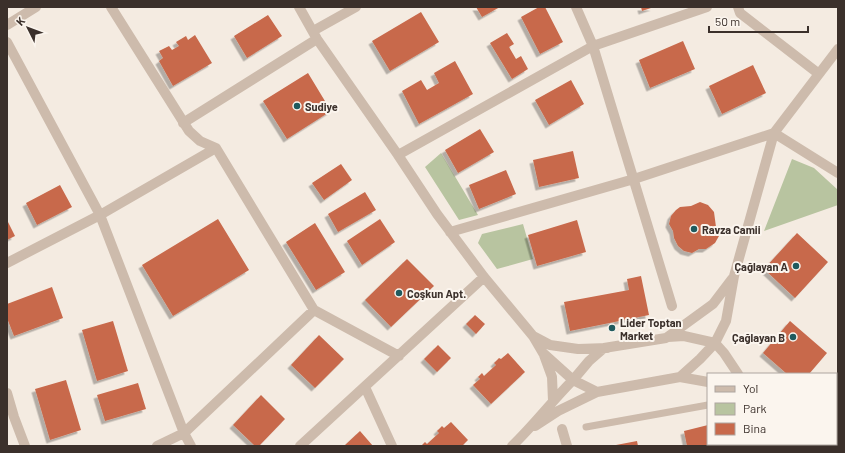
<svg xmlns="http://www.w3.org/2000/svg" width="845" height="453" viewBox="0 0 845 453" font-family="Barlow,sans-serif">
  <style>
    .green { fill: #b8c4a0 }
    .building { fill: #c8694b; filter: url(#shadow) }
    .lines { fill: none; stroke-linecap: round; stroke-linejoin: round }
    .service { stroke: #cdbbac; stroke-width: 7 }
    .minor { stroke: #cdbbac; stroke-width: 10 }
    .poi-dot { fill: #1f5a5e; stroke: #fbf5ee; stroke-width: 1.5 }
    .labels { text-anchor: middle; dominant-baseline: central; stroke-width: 4; stroke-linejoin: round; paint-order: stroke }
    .poi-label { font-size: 11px; font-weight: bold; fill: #3b302b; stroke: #fbf5ee; text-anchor: start }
  </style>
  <defs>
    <filter id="shadow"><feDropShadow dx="-3.5" dy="3.5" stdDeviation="0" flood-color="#0004"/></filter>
  </defs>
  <rect width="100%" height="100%" fill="#f4ebe1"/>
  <path class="green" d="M441 153 478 215 459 220 425 167Z
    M792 159 814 168 838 190V205L764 231Z
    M523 224 533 259 497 269 478 243 482 234Z"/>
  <path class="building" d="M476 7H500L482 17Z
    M539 7H545L563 42 540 54 521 17Z
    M641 7H654L642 11Z
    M421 12 439 42 390 71 372 41Z
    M268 15 282 36 247 58 234 36Z
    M507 33 514 44 509 47 516 59 521 56 528 69 512 79 490 43Z
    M195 35 212 63 173 86 159 61 163 58 159 51 169 46 172 50 179 46 176 42 186 36 188 40Z
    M683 41 695 69 650 88 639 60Z
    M455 61 473 94 419 124 402 91 421 80 427 90 439 83 434 73Z
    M753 65 766 93 722 114 709 86Z
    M308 73 331 111 287 139 263 101Z
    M571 80 584 104 549 125 535 100Z
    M480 129 494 152 458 173 445 150Z
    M573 151 579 178 539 187 533 160Z
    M341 164 352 180 324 200 312 183Z
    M506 170 516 194 479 209 469 185Z
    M60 185 72 207 37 225 26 203Z
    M365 192 376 210 338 232 328 214Z
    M700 202 708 205 714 212 716 227 719 236 715 243 706 249H699L692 253 684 251 678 246 674 238 673 231 669 224 671 216 676 210 680 207 691 206Z
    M218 219 249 270 173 316 142 265Z
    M380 219 395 242 362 265 347 241Z
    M7 220 15 236 7 240Z
    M577 220 586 252 537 266 528 235Z
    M315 223 345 272 316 290 286 242Z
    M797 233 828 262 795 298 764 269Z
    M407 259 434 286 391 327 365 300Z
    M641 276 649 315 570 331 564 302 629 290 627 279Z
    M52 287 63 318 14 336 7 318V304Z
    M475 315 485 324 476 334 466 324Z
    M113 321 128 371 97 381 82 330Z
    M790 321 827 353 809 374H787L763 353Z
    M319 335 344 359 315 388 291 365Z
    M438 345 451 358 437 372 424 359Z
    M508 353 525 372 491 404 473 385 480 379 478 377 482 373 484 376 496 365 494 363 499 358 501 359Z
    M66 380 81 430 50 440 35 389Z
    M138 383 146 409 105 421 97 395Z
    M838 383V423L836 421V385Z
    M261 395 285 419 259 446H255L233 425Z
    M451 422 468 440 462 446H421L425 442 427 444 439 433 437 431 442 426 444 428Z
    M708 425V444H734L735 446H687L684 431Z
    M360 431 373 446H344Z
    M637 441 638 446H616V445Z"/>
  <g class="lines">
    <path class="service" d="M586 427 708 405"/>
    <path class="minor" d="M111 7 189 131 200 141 216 148 314 310 399 356
      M299 7 317 39 398 155 437 214 484 277 533 336 543 353 573 380C552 401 534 425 512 446
      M576 7 593 46 672 306
      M738 7 740 13 819 74
      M7 25 36 7
      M313 31 356 7
      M7 42 100 215 184 433 191 446
      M183 123 317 39
      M398 155 593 46 707 7
      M450 232 634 179 774 133 838 173
      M7 263 100 215 216 148
      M533 336 550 345 578 349 607 348
      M668 337 684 336 715 343 724 353 738 374
      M544 355 552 377 553 401
      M680 377 700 359 715 343 726 321 734 276 774 133 838 49
      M365 387 392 446
      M597 392 573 380 589 361 604 348 666 338 680 328 713 304 732 279
      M7 393 14 417 25 446
      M535 426 558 411 597 392 680 377 708 382
      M562 429 567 446
      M804 444 806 446
      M157 446 184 433 314 310
      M300 446 484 277"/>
  </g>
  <g class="poi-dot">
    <circle cx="297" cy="106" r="4"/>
    <circle cx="694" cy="229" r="4"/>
    <circle cx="796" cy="266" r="4"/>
    <circle cx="399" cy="293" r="4"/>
    <circle cx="612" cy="328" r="4"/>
    <circle cx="793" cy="337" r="4"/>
  </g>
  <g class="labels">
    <g class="poi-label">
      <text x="305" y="106">Sudiye</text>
      <text x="702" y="229">Ravza Camii</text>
      <text x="788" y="266" text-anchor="end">Çağlayan A</text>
      <text x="407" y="293">Coşkun Apt.</text>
      <text x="620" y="322">Lider Toptan<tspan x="620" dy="13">Market</tspan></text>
      <text x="785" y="337" text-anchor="end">Çağlayan B</text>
    </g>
  </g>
  <rect width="845" height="453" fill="none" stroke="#3b302b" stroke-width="16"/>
  <rect x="707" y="373" width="130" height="72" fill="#fbf5ee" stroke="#aea6a0"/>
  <rect x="715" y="386" width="20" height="6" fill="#cdbbac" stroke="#aea6a0"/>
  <text x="743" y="393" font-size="12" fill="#3b302b">Yol</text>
  <rect x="715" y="403" width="20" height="12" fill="#b8c4a0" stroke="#aea6a0"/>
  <text x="743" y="413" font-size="12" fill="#3b302b">Park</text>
  <rect x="715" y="423" width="20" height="12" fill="#c8694b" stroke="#aea6a0"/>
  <text x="743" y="433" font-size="12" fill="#3b302b">Bina</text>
  <g transform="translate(28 28) rotate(312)" stroke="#fbf5ee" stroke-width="3" paint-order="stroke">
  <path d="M0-3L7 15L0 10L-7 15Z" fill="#3b302b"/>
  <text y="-6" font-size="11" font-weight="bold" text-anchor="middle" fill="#3b302b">K</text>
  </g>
  <path d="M709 26v6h99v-6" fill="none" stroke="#3b302b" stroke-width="2"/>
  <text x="715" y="26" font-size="12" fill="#3b302b" stroke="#fbf5ee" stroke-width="3" paint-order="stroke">50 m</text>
</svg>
